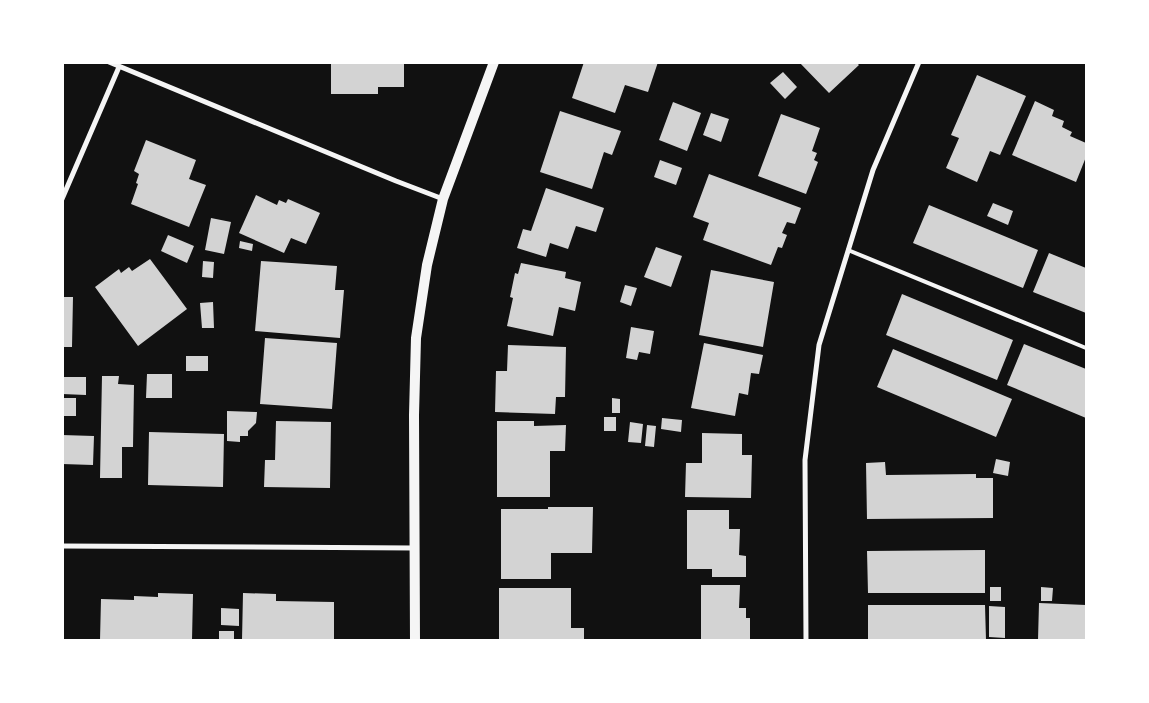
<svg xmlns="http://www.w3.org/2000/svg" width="1149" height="703" viewBox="0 0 1149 703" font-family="Commissioner,sans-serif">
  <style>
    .building { fill: #d3d3d3 }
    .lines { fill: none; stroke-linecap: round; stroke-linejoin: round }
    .service { stroke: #f5f5f5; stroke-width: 4 }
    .minor { stroke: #f5f5f5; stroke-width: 5 }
    .secondary { stroke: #f5f5f5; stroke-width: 10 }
  </style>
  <rect width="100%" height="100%" fill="#111"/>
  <path class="building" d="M331 62H404V87H378V94H331Z
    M584 62H658L648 92 625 85 615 113 572 98Z
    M799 62H856L859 65 829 93Z
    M783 72 797 87 785 99 770 83Z
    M977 75 1026 96 1000 155 990 151 977 182 946 168 959 138 951 135Z
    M1035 101 1054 110 1052 116 1064 121 1062 127 1072 132 1070 136 1086 143V157L1076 182 1012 155Z
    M673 102 701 113 687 151 659 140Z
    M560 111 621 131 612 155 604 152 592 189 540 172Z
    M711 113 729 119 721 142 703 135Z
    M781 114 820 128 812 151 817 153 814 160 818 162 806 194 758 176Z
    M146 140 196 160 189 179 206 185 189 227 131 204 138 184 136 183 139 174 134 171Z
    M660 160 682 168 676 185 654 177Z
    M709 174 801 208 795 224 787 222 782 233 787 235 782 248 778 247 771 265 703 240 709 223 693 217Z
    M546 188 604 208 596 232 576 226 568 249 550 243 546 257 517 248 523 229 531 231Z
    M256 195 277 205 279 200 286 203 288 199 320 213 306 244 291 238 284 253 239 233Z
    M993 203 1013 211 1008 225 987 216Z
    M929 205 1038 250 1023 288 913 243Z
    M211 218 231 222 224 254 205 250Z
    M168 235 194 246 187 263 161 251Z
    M240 241 253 244 252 251 239 248Z
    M656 247 682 256 671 287 644 277Z
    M1049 253 1086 268V313L1033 292Z
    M150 259 187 309 138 346 95 287 119 269 121 273 129 267 132 271Z
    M203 261 214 262 213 278 202 277Z
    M261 261 337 266 335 290H344L340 338 255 331Z
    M521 263 566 272 565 278 581 282 575 311 559 307 553 336 507 326 513 298 510 297 515 273 518 274Z
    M711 270 774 282 763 347 699 335Z
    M625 285 637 288 631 306 620 302Z
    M902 294 1013 340 997 380 886 335Z
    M62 297H73L72 347H62Z
    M213 302 214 328H202L200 303Z
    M631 327 654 331 650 354 639 352 637 360 626 358Z
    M265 338 337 343 332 409 260 404Z
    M704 343 763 355 759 374 751 373 748 395 739 393 735 416 691 408Z
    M1024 344 1086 369V418L1007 385Z
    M508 345 566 347 565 397H556L555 414 495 412 496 371H507Z
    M893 349 1012 399 996 437 877 387Z
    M186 356H208V371H186Z
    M147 374H172V398H146Z
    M102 376H119L118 384 134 385 133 447H122V478H100Z
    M62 377H86V395L62 394Z
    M62 398H76V416H62Z
    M612 398 620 399V413H612Z
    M227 411 257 412 256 423 248 431V436H240V442L227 441Z
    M604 417H616V431H604Z
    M662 418 682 420 681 432 661 429Z
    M276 421 331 422 330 488 264 487 265 460H275Z
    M497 421H534V426L566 425 565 451H550V497H497Z
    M630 422 643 424 641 443 628 442Z
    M647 425 656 426 654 447 645 446Z
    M149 432 224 434 223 487 148 485Z
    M702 433 742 434V455H752L751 498 685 497 686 463H702Z
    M62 435 94 436 93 465 62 464Z
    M996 459 1010 462 1008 476 993 473Z
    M885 462 886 475 976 474V478H993V518L867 519 866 463Z
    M548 507H593L592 553H551V579H501V509H548Z
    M687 510H729V529H740L739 555 746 556V577H712V569H687Z
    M985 550V593H868L867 551Z
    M701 585H740L739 608H746V618H750V640H701Z
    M990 587H1001V601H990Z
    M1041 587 1053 588 1052 601H1041Z
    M499 588H571V628H584V640H499Z
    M158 593 193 594 192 640H100L101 599 134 600V596L158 597Z
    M243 593 276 594V601L334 602V640H242Z
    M1039 603 1086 605V640H1038Z
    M868 605H985L986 640H868Z
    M989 606 1005 607V638L989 637Z
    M221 608 239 609V626L221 625Z
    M219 631H234V640H219Z"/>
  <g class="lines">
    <path class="service" d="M848 250 1086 348"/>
    <path class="minor" d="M109 62 396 181 443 199
      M62 199 119 67
      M62 546 414 548
      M806 640 805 460 819 345 873 170 919 62"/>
    <path class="secondary" d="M415 640 414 415 416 338 427 265 443 199 494 62"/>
  </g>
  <rect width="1149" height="703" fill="none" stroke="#ffffff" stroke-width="128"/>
</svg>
